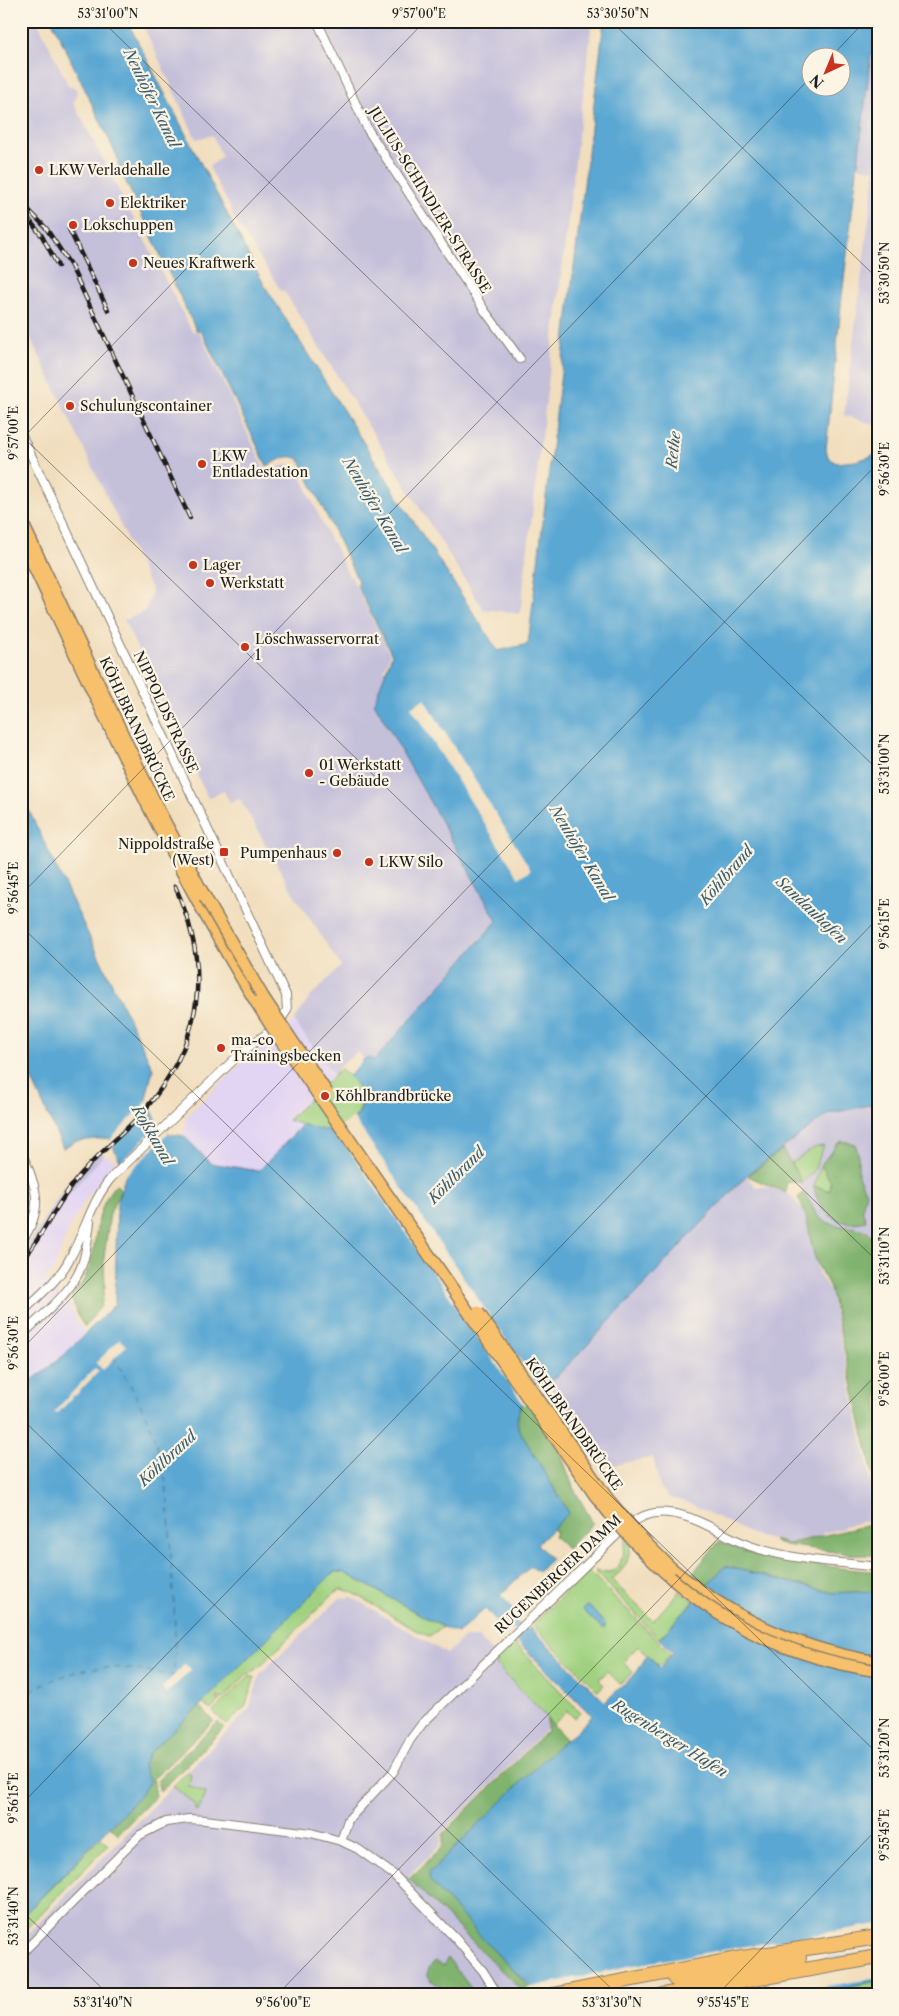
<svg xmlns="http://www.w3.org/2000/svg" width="899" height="2016" viewBox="0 0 899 2016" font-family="'Libre Caslon Text',serif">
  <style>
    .built { fill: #e2d4f3 }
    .industrial { fill: #c5c0da }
    .green { fill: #a0d180; stroke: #5e764e }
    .forest { fill: #80b36e; stroke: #4e6845 }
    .water { fill: #5aa7d3; stroke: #3b6278; fill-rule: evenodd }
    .pier { fill: #f1debe }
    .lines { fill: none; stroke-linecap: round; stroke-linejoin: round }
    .canal { stroke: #5aa7d3; stroke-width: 8 }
    .ferry { stroke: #385b6e; stroke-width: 1; stroke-dasharray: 6 5; stroke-linecap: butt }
    .minor-casing { stroke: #867d6d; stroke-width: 10 }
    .primary-casing { stroke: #867d6d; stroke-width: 14 }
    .motorway-casing { stroke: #867d6d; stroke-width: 16 }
    .minor { stroke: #fff; stroke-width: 8 }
    .primary { stroke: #f7c06c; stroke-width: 11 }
    .motorway { stroke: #f7c06c; stroke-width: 14 }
    .rail-casing { stroke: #1c1c1c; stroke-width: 4.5 }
    .rail { stroke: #fcf5e5; stroke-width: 2.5; stroke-dasharray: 8; stroke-linecap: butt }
    .primary-bridge-casing { stroke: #867d6d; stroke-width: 14; stroke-linecap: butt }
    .primary-bridge { stroke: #f7c06c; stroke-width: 11 }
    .ticks { fill: none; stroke: #1c1c1c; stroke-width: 1; stroke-opacity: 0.45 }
    .poi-dot { fill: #c8321e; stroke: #fcf5e5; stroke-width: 2 }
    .labels { text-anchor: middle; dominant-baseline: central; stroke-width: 4.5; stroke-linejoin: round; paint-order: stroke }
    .poi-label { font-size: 14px; fill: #1c1c1c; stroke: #fcf5e5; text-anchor: start }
    .street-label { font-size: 14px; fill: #1c1c1c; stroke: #fcf5e5 }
    .water-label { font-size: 15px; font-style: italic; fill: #385b6e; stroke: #fcf5e5 }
    .neatline { fill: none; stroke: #1c1c1c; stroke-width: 2 }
    .ticks-label { font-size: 12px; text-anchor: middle; fill: #1c1c1c }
  </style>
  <rect width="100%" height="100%" fill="#fcf5e5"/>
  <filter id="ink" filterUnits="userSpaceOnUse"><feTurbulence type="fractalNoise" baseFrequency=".02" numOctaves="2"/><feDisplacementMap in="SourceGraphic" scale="10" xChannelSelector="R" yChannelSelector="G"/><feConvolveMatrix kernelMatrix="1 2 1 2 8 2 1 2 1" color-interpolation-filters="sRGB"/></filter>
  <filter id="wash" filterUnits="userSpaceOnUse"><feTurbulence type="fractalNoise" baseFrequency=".0096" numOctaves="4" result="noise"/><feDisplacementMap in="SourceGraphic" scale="20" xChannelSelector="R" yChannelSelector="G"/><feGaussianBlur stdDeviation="1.12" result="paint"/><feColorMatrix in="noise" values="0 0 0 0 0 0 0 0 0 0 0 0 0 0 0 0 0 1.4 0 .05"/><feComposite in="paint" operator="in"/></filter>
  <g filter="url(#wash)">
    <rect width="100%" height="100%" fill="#f1debe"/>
    <path class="built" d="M294 1021 334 1075 288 1119 303 1124 259 1171 210 1163 184 1136 186 1117 252 1053Z
      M104 1155 116 1160 87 1197 68 1230 54 1270 45 1280 69 1303 78 1324 86 1333 63 1356 22 1388 24 1392 21 1395V1267L35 1249 58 1208 82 1178Z"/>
    <path class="industrial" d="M21 21H37L69 87H75L77 93 75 97 76 100 73 102 192 331 199 332 265 470 269 471 285 465H291L299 472 331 542H333L349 576H351L390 655 384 669 385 672 374 702 497 921 494 927 374 1062 369 1057 364 1059 357 1052 341 1065 334 1075 294 1021 310 997 341 966 293 893 240 799 230 803 224 791 208 798 124 620 145 611 152 591 21 318Z
      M141 21 592 22 520 614 483 609 284 291 282 292 232 215 233 213 209 167 222 156 212 135 196 139Z
      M871 21H878V426L844 415 875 170 855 166Z
      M878 1103V1271L815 1216 782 1149 828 1114Z
      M100 1150 104 1155 66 1197 35 1249 21 1267V1256L65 1187Z
      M746 1176 756 1187H768L789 1194 804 1211 819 1275 830 1291 878 1513V1519L844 1526V1528L823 1533 822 1535 787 1543 751 1534 687 1502 670 1498 660 1488 653 1457 615 1465 597 1460 570 1421 575 1415 548 1385 577 1356Z
      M352 1597 447 1654 464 1637H479L497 1658 496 1664 498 1667 547 1716 546 1730 441 1833V1844L408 1876 521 1990 502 1995H21V1941L249 1709 260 1674 340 1598Z"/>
    <path class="green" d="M341 1069C346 1074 354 1079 357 1085 372 1108 348 1132 324 1131 312 1131 300 1123 288 1120Z
      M824 1146 813 1173 802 1182 791 1163C803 1157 809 1147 824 1146Z
      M821 1165 831 1182 830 1191 814 1186Z
      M626 1536 631 1541C628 1560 628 1568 611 1579L653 1621 679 1591 693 1601 659 1639 595 1571 610 1572 618 1568 623 1555Z
      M588 1570 671 1654 659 1666 638 1646 623 1662 633 1672 620 1684 607 1671 599 1680 604 1685 598 1691 532 1625Z
      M334 1572H343L443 1627 429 1636 417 1631 352 1592 341 1589 335 1592 258 1668 251 1674H247L223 1699 215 1696 214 1698 221 1700 211 1710 203 1703Z
      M514 1642 580 1712 574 1718 567 1711 553 1725 547 1719 546 1716 498 1667 496 1664 497 1658Z
      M248 1677H255L245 1707 227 1725 213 1712Z
      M188 1771 191 1774 189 1786 205 1793 198 1811 195 1810V1805L173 1786Z
      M101 1838 108 1845 21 1934V1918Z
      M878 1981V1995H842V1990L849 1986Z"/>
    <path class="forest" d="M842 1141 855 1144 858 1153V1176L866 1193 862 1209 866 1221C845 1226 829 1221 818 1201 816 1195 814 1192 814 1186L830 1191 831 1182 821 1165 837 1144Z
      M782 1149 802 1182H788L786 1185V1193L748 1176Z
      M116 1184 121 1190 110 1213 104 1258 105 1286 101 1306 85 1327C78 1319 77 1309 71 1299 79 1288 86 1278 90 1265 98 1237 95 1207 116 1184Z
      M802 1193C811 1198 812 1211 820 1218 835 1230 864 1224 870 1235 876 1244 876 1260 878 1270V1496L830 1288C826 1278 820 1272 817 1263 808 1241 811 1220 798 1198Z
      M527 1398 562 1457 573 1487 593 1523 567 1549 554 1536 556 1532 552 1528 569 1513 518 1428C516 1415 518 1408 527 1398Z
      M878 1523V1555H857L778 1544 773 1540 787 1544Z
      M719 1541C757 1559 788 1561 828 1566 845 1569 861 1571 878 1571V1591L833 1593 725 1566 707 1586 692 1574Z
      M199 1706 214 1721 153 1779 156 1796 118 1834 110 1826 149 1782 143 1766 149 1753Z
      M547 1719 566 1739 429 1873 493 1950 530 1988 521 1990 409 1879 441 1848 443 1845V1834L547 1731Z
      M218 1722 224 1728 160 1792 157 1781Z
      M448 1958 476 1995H451L431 1980 427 1975 429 1968 435 1961 443 1966Z"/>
    <path class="water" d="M52 21H127L263 283 401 502 498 651 528 644 604 21H875L842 296 826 449 828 457 836 463 856 461 878 454V1103L828 1114 746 1176 577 1356 548 1385H540C526 1399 515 1406 518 1428L569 1513 537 1544 551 1559 538 1572 531 1566 500 1595 517 1613 503 1627 485 1609 458 1633 443 1627 343 1572H334L203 1703 149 1753 143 1766 150 1782 137 1799 21 1918V1395L24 1392 22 1388 63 1356 115 1304 117 1203 126 1173 109 1138 76 1141 63 1148 21 1056V794L153 1069 146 1098 156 1119 169 1134 184 1136 210 1163 259 1171 303 1124C343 1144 384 1107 349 1077L364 1059 369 1057 374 1061 497 921 374 702 392 655 357 585 359 583 300 460C289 452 278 461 267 466L201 331 196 330 119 167 117 156ZM812 58H842V88H812Z
      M725 1566 833 1593 878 1591V1981C864 1983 855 1985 843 1989 832 1993 825 1986 813 1995H539L493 1950 430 1881 429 1873 559 1745 574 1734 592 1716 516 1640 530 1627 605 1702 637 1672 647 1655 660 1668 673 1653 659 1639Z
      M586 1606 590 1607 605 1624V1628H602L585 1613 583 1609Z"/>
    <path class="pier" d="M424 699 531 870 519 878 411 707Z
      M149 1099 152 1105 111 1148 108 1142Z
      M353 1117 540 1389 524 1405 334 1128 344 1124Z
      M160 1123 169 1133 124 1177 119 1164Z
      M120 1339 126 1346 103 1370 96 1363Z
      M95 1368 99 1371 75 1396 73 1395 72 1398 57 1414 55 1413 54 1412Z
      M185 1664 191 1670 167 1693 162 1688Z
      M878 1924V1950L782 1965 617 1995H535L527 1988 633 1965Z
      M878 1951V1978L770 1995H625Z"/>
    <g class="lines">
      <path class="canal" d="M504 1614 524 1634"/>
      <path class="ferry" d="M21 1696C44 1683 70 1671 97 1668 122 1666 149 1671 173 1676 177 1642 174 1607 172 1573 170 1544 170 1513 166 1485 159 1438 139 1397 114 1358"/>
    </g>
  </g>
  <g filter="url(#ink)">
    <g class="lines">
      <g class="minor-casing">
        <path id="minor" d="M317 21 368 130 485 311 520 359
          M21 434 286 995 287 1010 278 1025 241 1053 111 1178C91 1202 85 1232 70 1258 59 1280 39 1296 21 1313
          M21 1152C37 1186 45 1209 21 1242
          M21 1336C42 1315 72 1293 82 1265 87 1251 88 1236 90 1222
          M341 1841 348 1820 393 1772 410 1740 422 1724 621 1531C634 1519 650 1510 669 1513 698 1516 723 1536 750 1546 790 1560 836 1562 878 1567
          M21 1954 140 1835 166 1822 189 1819 205 1820 311 1833 341 1841 358 1849 394 1875 456 1939 483 1971 498 1995"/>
      </g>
      <g class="primary-casing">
        <path id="primary" d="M21 520 158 809 205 897
          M21 539C95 695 165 854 256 1002
          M671 1568C731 1618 801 1650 878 1662"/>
      </g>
      <g class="motorway-casing">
        <path id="motorway" d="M675 1979 799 1958
          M552 1995 736 1959 878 1937
          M663 1995 878 1957"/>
      </g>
      <use href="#minor" class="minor"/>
      <use href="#primary" class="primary"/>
      <use href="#motorway" class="motorway"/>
      <g class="rail-casing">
        <path id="rail" d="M21 202 46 228 71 266 190 518
          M26 216 42 236 58 266
          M69 229 108 310
          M21 1262C44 1235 57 1201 81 1174 100 1152 123 1134 143 1112 203 1041 213 971 175 886"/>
      </g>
      <use href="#rail" class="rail"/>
      <g class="primary-bridge-casing">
        <path id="primary-bridge" d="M205 897 263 997 327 1093
          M256 1002 277 1035 595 1495C671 1595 752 1651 878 1671
          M478 1312 607 1498 641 1538 671 1568"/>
      </g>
      <use href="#primary-bridge" class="primary-bridge"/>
    </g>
  </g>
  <path class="ticks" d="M102 21 878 770M611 21 878 279M830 58 865 21M21 435 878 1262M21 440 425 21M21 895 812 76M21 926 878 1754M21 1350 878 463M21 1418 618 1995M21 1805 878 918M21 1910 109 1995M277 1995 878 1373M717 1995 878 1828"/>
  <g class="poi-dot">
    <circle cx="39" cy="170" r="5"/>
    <circle cx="110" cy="203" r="5"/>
    <circle cx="73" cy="225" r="5"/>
    <circle cx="133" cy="263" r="5"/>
    <circle cx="70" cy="406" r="5"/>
    <circle cx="202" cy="464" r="5"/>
    <circle cx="193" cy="565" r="5"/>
    <circle cx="210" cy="583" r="5"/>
    <circle cx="245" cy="647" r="5"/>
    <circle cx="309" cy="773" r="5"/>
    <rect x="219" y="847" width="10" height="10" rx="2.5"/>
    <circle cx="337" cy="853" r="5"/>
    <circle cx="369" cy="862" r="5"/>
    <circle cx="221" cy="1048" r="5"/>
    <circle cx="325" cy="1096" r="5"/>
  </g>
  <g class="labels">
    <g class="poi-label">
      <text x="49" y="170">LKW Verladehalle</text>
      <text x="120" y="203">Elektriker</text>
      <text x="83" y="225">Lokschuppen</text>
      <text x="143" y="263">Neues Kraftwerk</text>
      <text x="80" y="406">Schulungscontainer</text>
      <text x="212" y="456">LKW<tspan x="212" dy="16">Entladestation</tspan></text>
      <text x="203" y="565">Lager</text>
      <text x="220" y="583">Werkstatt</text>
      <text x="255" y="639">Löschwasservorrat<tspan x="255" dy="16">1</tspan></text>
      <text x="319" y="765">01 Werkstatt<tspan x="319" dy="16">- Gebäude</tspan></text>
      <text x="214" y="844" text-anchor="end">Nippoldstraße<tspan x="214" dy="16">(West)</tspan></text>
      <text x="327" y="853" text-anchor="end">Pumpenhaus</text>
      <text x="379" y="862">LKW Silo</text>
      <text x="231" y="1040">ma-co<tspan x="231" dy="16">Trainingsbecken</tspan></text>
      <text x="335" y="1096">Köhlbrandbrücke</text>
    </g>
    <g class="street-label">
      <text transform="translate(430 200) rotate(58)">JULIUS-SCHINDLER-STRASSE</text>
      <text transform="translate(166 712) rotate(65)">NIPPOLDSTRASSE</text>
      <text transform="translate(137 729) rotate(65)">KÖHLBRANDBRÜCKE</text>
      <text transform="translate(574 1424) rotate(55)">KÖHLBRANDBRÜCKE</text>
      <text transform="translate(558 1574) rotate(-43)">RUGENBERGER DAMM</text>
    </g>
    <g class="water-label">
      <text transform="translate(152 98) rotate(64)">Neuhöfer Kanal</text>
      <text transform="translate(673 450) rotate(-84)">Rethe</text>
      <text transform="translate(375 505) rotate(59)">Neuhöfer Kanal</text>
      <text transform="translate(582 853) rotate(59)">Neuhöfer Kanal</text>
      <text transform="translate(726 875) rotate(-49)">Köhlbrand</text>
      <text transform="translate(812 910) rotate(43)">Sandauhafen</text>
      <text transform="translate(153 1135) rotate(60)">Roßkanal</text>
      <text transform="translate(456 1175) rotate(-45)">Köhlbrand</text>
      <text transform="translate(167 1458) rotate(-43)">Köhlbrand</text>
      <text transform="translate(670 1738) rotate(32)">Rugenberger Hafen</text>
    </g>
  </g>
  <rect width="899" height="2016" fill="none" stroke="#fcf5e5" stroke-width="55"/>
  <g transform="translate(826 72) rotate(224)"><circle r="24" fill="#fcf5e5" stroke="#a29e95"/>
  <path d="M0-4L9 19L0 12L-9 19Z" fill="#c8321e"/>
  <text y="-8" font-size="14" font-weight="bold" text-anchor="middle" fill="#1c1c1c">N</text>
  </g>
  <rect x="28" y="28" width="844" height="1960" class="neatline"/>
  <g class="ticks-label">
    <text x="108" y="18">53°31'00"N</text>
    <text x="419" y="18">9°57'00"E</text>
    <text x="618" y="18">53°30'50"N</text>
    <text transform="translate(885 273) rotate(-90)" y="4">53°30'50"N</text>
    <text transform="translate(14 433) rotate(-90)" y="4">9°57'00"E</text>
    <text transform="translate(885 469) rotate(-90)" y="4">9°56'30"E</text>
    <text transform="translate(885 764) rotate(-90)" y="4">53°31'00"N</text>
    <text transform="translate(14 888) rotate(-90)" y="4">9°56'45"E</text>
    <text transform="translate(885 924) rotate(-90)" y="4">9°56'15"E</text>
    <text transform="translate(885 1256) rotate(-90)" y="4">53°31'10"N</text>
    <text transform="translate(14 1343) rotate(-90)" y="4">9°56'30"E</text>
    <text transform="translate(885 1379) rotate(-90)" y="4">9°56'00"E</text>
    <text transform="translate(885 1748) rotate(-90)" y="4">53°31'20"N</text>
    <text transform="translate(14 1798) rotate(-90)" y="4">9°56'15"E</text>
    <text transform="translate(885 1835) rotate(-90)" y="4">9°55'45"E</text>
    <text transform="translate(14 1916) rotate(-90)" y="4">53°31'40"N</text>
    <text x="103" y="2007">53°31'40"N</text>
    <text x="283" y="2007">9°56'00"E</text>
    <text x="612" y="2007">53°31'30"N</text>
    <text x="723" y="2007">9°55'45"E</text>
  </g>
</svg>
